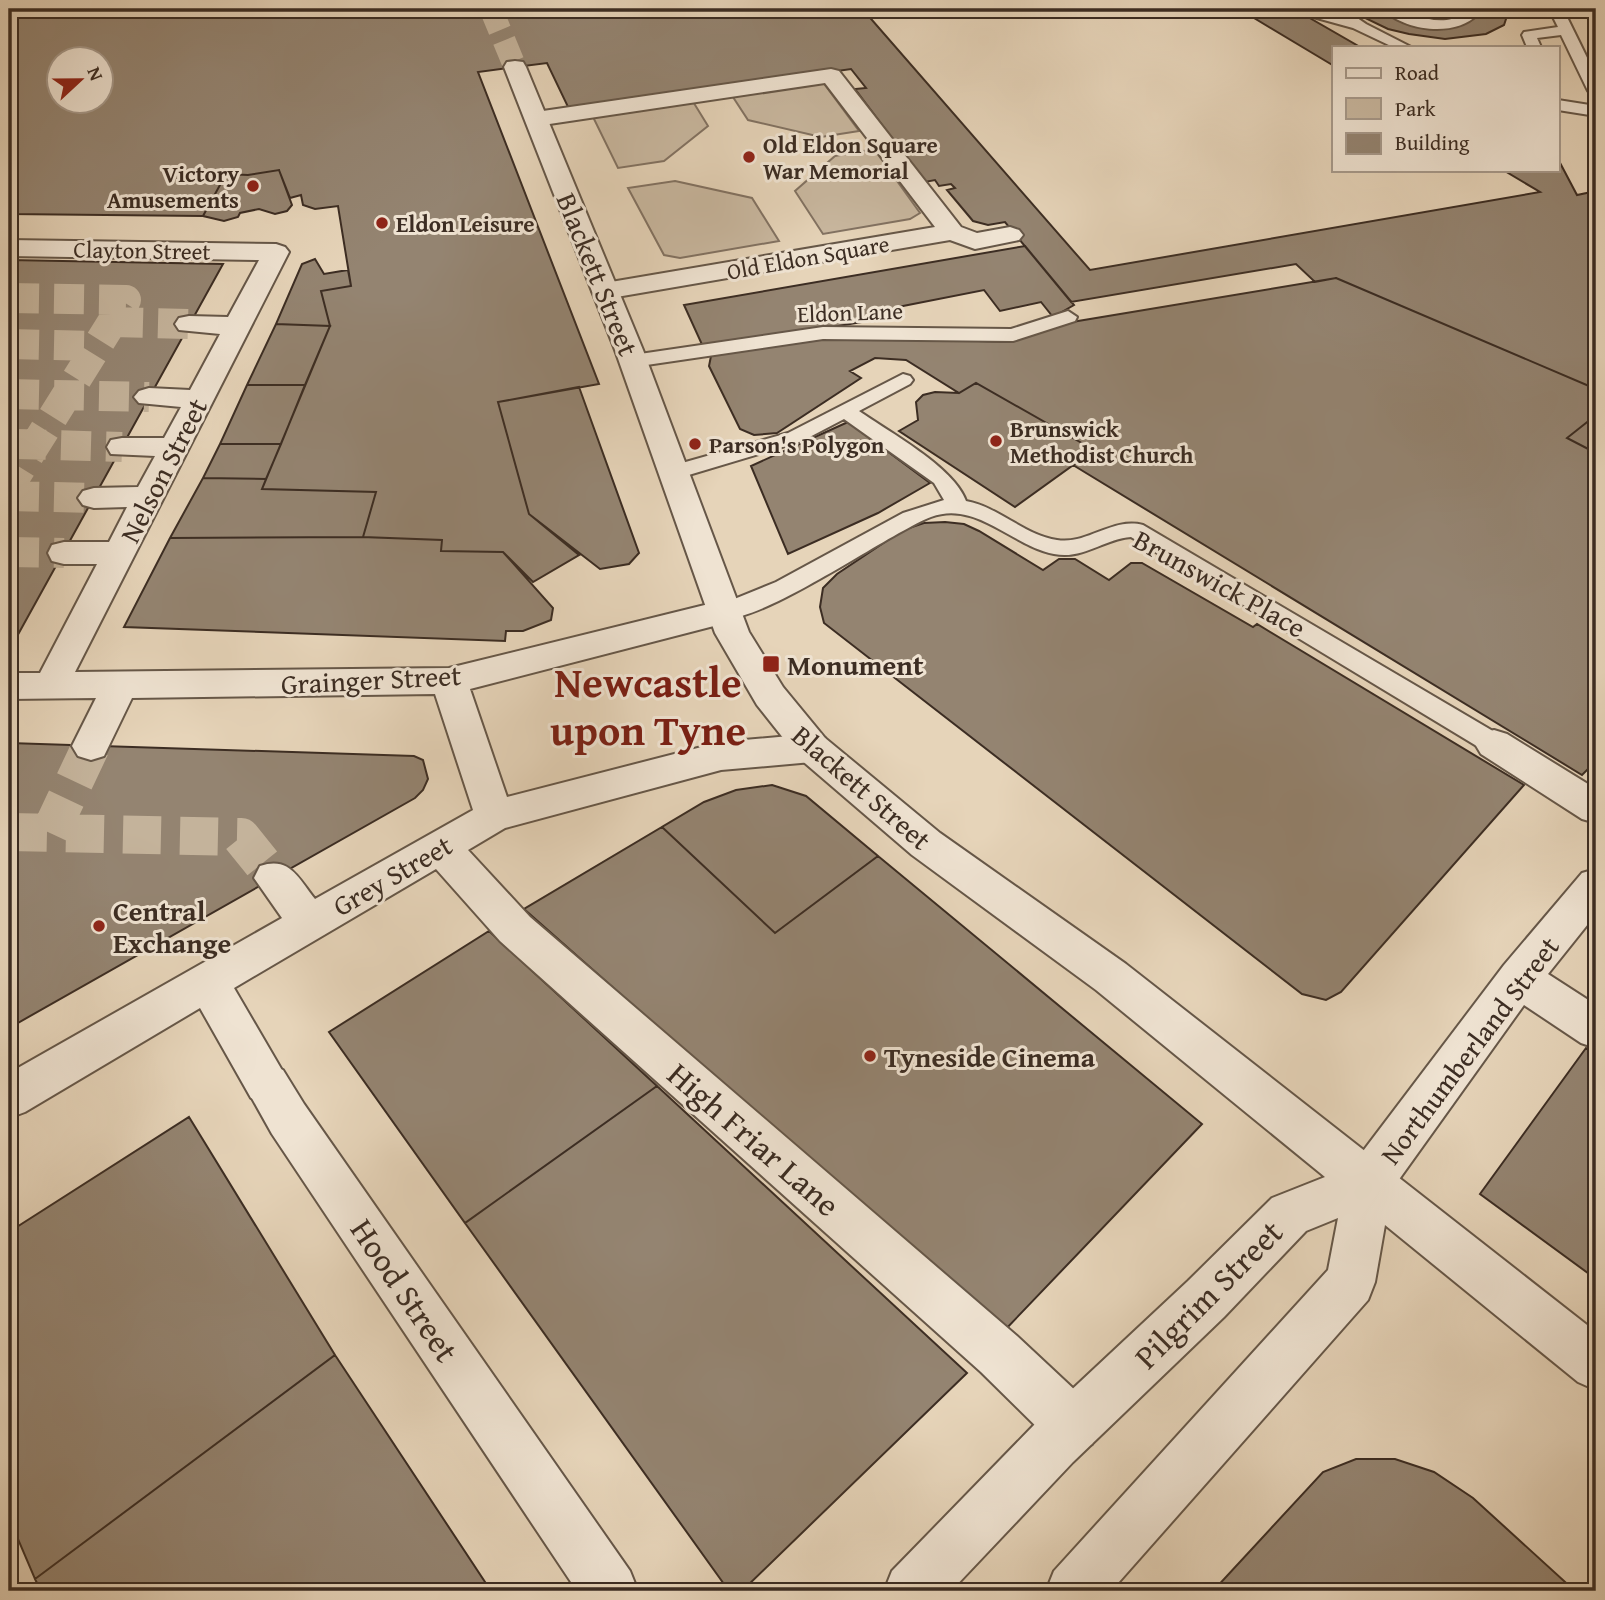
<svg xmlns="http://www.w3.org/2000/svg" width="1605" height="1600" viewBox="0 0 1605 1600" font-family="'Gentium Book Plus',serif">
  <style>
    .green { fill: #c9b8a0; stroke: #827262; stroke-width: 2 }
    .building { fill: #948471; stroke: #3c2d23; stroke-width: 2; fill-rule: evenodd }
    .lines { fill: none; stroke-linecap: round; stroke-linejoin: round }
    .pedestrian-tunnel-far1 { stroke: #c4b39b; stroke-width: 30; stroke-dasharray: 30 15; stroke-linecap: butt }
    .pedestrian-tunnel { stroke: #c4b39b; stroke-width: 38; stroke-dasharray: 38 19; stroke-linecap: butt }
    .minor-tunnel { stroke: #c4b39b; stroke-width: 23; stroke-dasharray: 23 11; stroke-linecap: butt }
    .service-casing { stroke: #665748; stroke-width: 4 }
    .pedestrian-casing { stroke: #665748; stroke-width: 4 }
    .minor-casing { stroke: #665748; stroke-width: 4 }
    .service { fill: #efe3d2; fill-rule: evenodd }
    .pedestrian { fill: #efe3d2; fill-rule: evenodd }
    .minor { fill: #efe3d2; fill-rule: evenodd }
    .poi-dot { fill: #8f2418; stroke: #efe3d2; stroke-width: 2.5 }
    .labels { text-anchor: middle; dominant-baseline: central; stroke-width: 6; stroke-linejoin: round; paint-order: stroke }
    .far-poi-label { font-size: 23px; font-weight: bold; fill: #3c2d23; stroke: #efe3d2; text-anchor: start }
    .far-street-label { font-size: 23px; fill: #3c2d23; stroke: #efe3d2 }
    .street-label { font-size: 28px; fill: #3c2d23; stroke: #efe3d2 }
    .poi-label { font-size: 28px; font-weight: bold; fill: #3c2d23; stroke: #efe3d2; text-anchor: start }
    .near-street-label { font-size: 33px; fill: #3c2d23; stroke: #efe3d2 }
    .town-label { font-size: 42px; font-weight: bold; fill: #7a1f14; stroke: #efe3d2 }
  </style>
  <rect width="100%" height="100%" fill="#e6d4b9"/>
  <filter id="stains"><feTurbulence type="fractalNoise" baseFrequency=".00286" numOctaves="4"/><feColorMatrix values="0 0 0 0 .2 0 0 0 0 .09 0 0 0 0 .02 0 0 0 .5 -.17"/></filter>
  <radialGradient id="worn" r=".72"><stop offset=".6" stop-color="#630" stop-opacity="0"/><stop offset="1" stop-color="#630" stop-opacity=".3"/></radialGradient>
  <path class="green" d="M822 81 859 131 821 137 748 120 731 94Z
    M692 100 708 126 664 161 618 168 594 119 595 117Z
    M874 149 920 213 910 219 823 234 795 191 835 156Z
    M675 181 752 198 779 241 680 258 664 255 628 188Z"/>
  <path class="building" d="M9 9H256L259 17 291 12V9H1294L1360 47H1334V170H1558V159L1577 195 1596 191V389L1336 278 1315 282 1296 264 1071 302 1005 222 988 225 973 221 947 190 955 188 951 184 939 186 935 180 925 182 855 89 866 88 851 69 569 109 547 63 478 72 599 384 498 402 529 514 579 555 533 582 503 552 441 551 442 540 363 537 376 492 262 489 330 326 321 291 351 286 338 206 315 209 303 205 301 195 290 198 279 170 248 175 226 174 203 216 9 214ZM60 60H102V102H60Z
    M890 9H1239L1334 66V170H1503L1540 192 1090 270 865 12Z
    M1354 9H1505L1507 16 1504 25 1486 34 1445 39 1409 34 1388 29 1363 17Z
    M279 170 292 205 287 211 275 214 259 209 240 213 238 217 224 221 203 216 226 174 248 175Z
    M1025 246 1074 305 1053 317 1041 302 1000 311 984 290 898 307 903 315 704 349 684 305Z
    M315 259 324 274 348 270 351 286 321 291 330 326 276 324 302 264Z
    M9 260 223 264 15 640H9Z
    M1336 278 1596 389V415L1567 438 1596 453V761L1582 775 1073 465 1094 450 976 383 959 393 906 360 875 358 850 371 861 378 777 433 754 435 740 429 709 366 711 356 723 351 818 336 1010 342 1042 327Z
    M276 324 330 326 305 385H247Z
    M976 383 1094 450 1015 507 899 431 918 420 916 402 923 395 935 392 959 393Z
    M247 385H305L281 444H220Z
    M579 387 639 553 629 564 600 569 529 514 498 402Z
    M1596 415V453L1567 438Z
    M848 422 930 483 878 513 788 554 751 466Z
    M220 444H281L266 479 203 478Z
    M203 478 266 479 262 489 376 492 363 537 170 538Z
    M945 522 964 524 979 531 1043 570 1059 559H1075L1109 580 1131 563H1142L1253 627 1257 624 1524 785 1341 992 1326 1000 1302 994 824 623 820 607 823 588 837 574 903 530 924 523Z
    M363 537 442 540 441 551 503 552 553 608 551 620 523 631H506L505 641 124 627 170 538Z
    M9 743 414 756 423 760 428 779 423 790 415 798 9 1028Z
    M772 785 806 796 878 856 775 933 662 827 704 802 736 790Z
    M662 827 775 933 878 856 1202 1124 1003 1332 524 909Z
    M489 931 657 1086 465 1223 329 1032Z
    M1586 1048 1596 1054V1279L1480 1194Z
    M657 1086 967 1373 742 1591H729L465 1223Z
    M189 1117 335 1355 35 1579 9 1518V1232Z
    M335 1355 491 1591H41L35 1579Z
    M1356 1459H1395L1434 1472 1473 1498 1575 1591H1213L1323 1472Z"/>
  <g class="lines">
    <path class="pedestrian-tunnel-far1" d="M9 298 126 300 9 487
      M113 322 189 324
      M9 344 99 346
      M9 394 149 397
      M16 444 122 447
      M9 496 94 498
      M9 552 64 553"/>
    <path class="pedestrian-tunnel" d="M9 832 241 837 274 878
      M50 833 91 746"/>
    <path class="minor-tunnel" d="M491 9 515 67"/>
    <g class="service-casing">
      <path id="service" d="M1293 9H1314L1333 14 1328 9H1344L1366 24 1411 47H1393L1353 28 1295 12Z
        M1383 9C1410 8 1437 32 1464 13L1463 9H1477L1478 14C1456 38 1404 31 1383 9Z
        M1549 9H1563L1596 76V95L1588 91 1561 35 1537 38 1541 47H1527L1522 35 1524 32 1558 27Z
        M1558 100 1596 106V116L1558 110Z
        M1068 311 1077 317 1075 321 1013 341 823 339 633 367 623 361 633 355 823 327 1011 329Z
        M903 374 910 376 913 380 910 384 859 411C889 432 954 467 966 501 999 507 1024 535 1057 540 1087 545 1112 517 1143 525L1503 737 1507 744 1503 751 1494 754 1485 751 1131 537C1104 539 1083 560 1054 554 1012 546 976 500 931 517 887 534 755 629 717 618L713 612 717 606 776 582 903 513 944 500 934 483 844 419 802 441 682 477H668L664 472 668 467 788 433Z"/>
    </g>
    <g class="pedestrian-casing">
      <path id="pedestrian" d="M831 69 839 71 961 227 977 233 1010 227 1019 230 1023 235 1019 240 975 249 950 240 605 299 596 297 592 291 596 285 605 283 935 227 825 83 536 126 528 124 525 119 528 114 536 112Z
        M9 240 276 244 285 247 289 252 75 672 449 668 725 600 737 604 742 612 737 620 470 689 507 797 721 742 812 734 825 738 831 748 825 758 812 762 721 770 505 828 468 850 530 917 1017 1336 1092 1406 1099 1425 1092 1444 1073 1451 1054 1444 981 1372 500 941 436 869 234 988 290 1084 283 1098 267 1104 251 1098 200 1008 25 1112 9 1118V1073L282 918 254 878 260 866C290 856 298 878 315 899L473 810 435 694 132 698 104 756 91 760 78 756 72 746 96 698 9 699V673H40L97 564H64L52 561 48 553 52 545 64 542H109L127 507 94 508 83 505 78 498 83 491 94 488 138 487 155 456 111 454 107 447 111 440 122 438H164L181 407 139 403 134 397 139 391 149 388 190 390 220 334 179 330 175 324 179 318 189 316 228 317 259 260 9 256Z
        M1494 730 1507 734 1596 789V823L1582 819 1481 754 1475 744 1481 734Z
        M1596 869V914L1548 974 1596 1005V1048L1581 1043 1524 1005 1385 1199 1368 1206 1351 1199 1344 1183 1351 1167 1504 965 1582 873Z"/>
    </g>
    <g class="minor-casing">
      <path id="minor" d="M515 61 523 62 526 67 643 350 749 632 783 687 825 738 940 833 1126 964 1596 1332V1390L1578 1382 1385 1225 1375 1282 1368 1300 1111 1591H1046L1054 1571 1328 1270 1338 1218 1306 1231 1224 1317 1073 1462 951 1591H884L892 1571 1035 1424 1188 1281 1272 1198 1325 1177 1096 990 912 855 799 758 757 705 715 633 615 350 504 67 507 62Z
        M267 1064 283 1070 304 1104 630 1571 638 1591H577L272 1134 244 1084 251 1070Z"/>
    </g>
    <use href="#service" class="service"/>
    <use href="#pedestrian" class="pedestrian"/>
    <use href="#minor" class="minor"/>
  </g>
  <g class="poi-dot">
    <circle cx="749" cy="157" r="7"/>
    <circle cx="253" cy="186" r="7"/>
    <circle cx="382" cy="223" r="7"/>
    <circle cx="996" cy="441" r="7"/>
    <circle cx="695" cy="444" r="7"/>
    <rect x="762" y="655" width="18" height="18" rx="3.5"/>
    <circle cx="99" cy="926" r="7"/>
    <circle cx="870" cy="1056" r="7"/>
  </g>
  <g class="labels">
    <g class="far-poi-label">
      <text x="763" y="144">Old Eldon Square<tspan x="763" dy="26">War Memorial</tspan></text>
      <text x="239" y="173" text-anchor="end">Victory<tspan x="239" dy="26">Amusements</tspan></text>
      <text x="396" y="223">Eldon Leisure</text>
      <text x="1010" y="428">Brunswick<tspan x="1010" dy="26">Methodist Church</tspan></text>
      <text x="709" y="444">Parson's Polygon</text>
    </g>
    <g class="far-street-label">
      <text transform="translate(142 250) rotate(1)">Clayton Street</text>
      <text transform="translate(808 257) rotate(-10)">Old Eldon Square</text>
      <text transform="translate(850 312) rotate(-2)">Eldon Lane</text>
    </g>
    <g class="street-label">
      <text transform="translate(598 274) rotate(68)">Blackett Street</text>
      <text transform="translate(163 470) rotate(-63)">Nelson Street</text>
      <text transform="translate(1220 583) rotate(29)">Brunswick Place</text>
      <text transform="translate(371 679) rotate(-3)">Grainger Street</text>
      <text transform="translate(862 787) rotate(41)">Blackett Street</text>
      <text transform="translate(392 875) rotate(-30)">Grey Street</text>
      <text transform="translate(1469 1050) rotate(-53)">Northumberland Street</text>
    </g>
    <g class="poi-label">
      <text x="787" y="664">Monument</text>
      <text x="113" y="910">Central<tspan x="113" dy="32">Exchange</tspan></text>
      <text x="884" y="1056">Tyneside Cinema</text>
    </g>
    <g class="near-street-label">
      <text transform="translate(754 1139) rotate(41)">High Friar Lane</text>
      <text transform="translate(405 1290) rotate(56)">Hood Street</text>
      <text transform="translate(1208 1294) rotate(-45)">Pilgrim Street</text>
    </g>
    <g class="town-label">
      <text x="648" y="681">Newcastle<tspan x="648" dy="48">upon Tyne</tspan></text>
    </g>
  </g>
  <rect width="1605" height="1600" fill="none" stroke="#e6d4b9" stroke-width="35"/>
  <rect x="10" y="10" width="1584" height="1579" fill="none" stroke="#3c2d23" stroke-width="3.5"/>
  <rect x="18" y="18" width="1570" height="1565" fill="none" stroke="#3c2d23" stroke-width="2"/>
  <rect x="1332" y="46" width="228" height="126" fill="#efe3d2" stroke="#a79a8c" stroke-width="2"/>
  <rect x="1346" y="68" width="35" height="10" fill="#efe3d2" stroke="#a79a8c" stroke-width="2"/>
  <text x="1395" y="80" font-size="21" fill="#3c2d23">Road</text>
  <rect x="1346" y="98" width="35" height="21" fill="#c9b8a0" stroke="#a79a8c" stroke-width="2"/>
  <text x="1395" y="116" font-size="21" fill="#3c2d23">Park</text>
  <rect x="1346" y="133" width="35" height="21" fill="#948471" stroke="#a79a8c" stroke-width="2"/>
  <text x="1395" y="150" font-size="21" fill="#3c2d23">Building</text>
  <g transform="translate(80 80) rotate(68)"><circle r="33" fill="#efe3d2" stroke="#a79a8c" stroke-width="2"/>
  <path d="M0-5L12 26L0 18L-12 26Z" fill="#8f2418"/>
  <text y="-10" font-size="19" font-weight="bold" text-anchor="middle" fill="#3c2d23">N</text>
  </g>
  <rect width="100%" height="100%" filter="url(#stains)"/>
  <rect width="100%" height="100%" fill="url(#worn)"/>
</svg>
